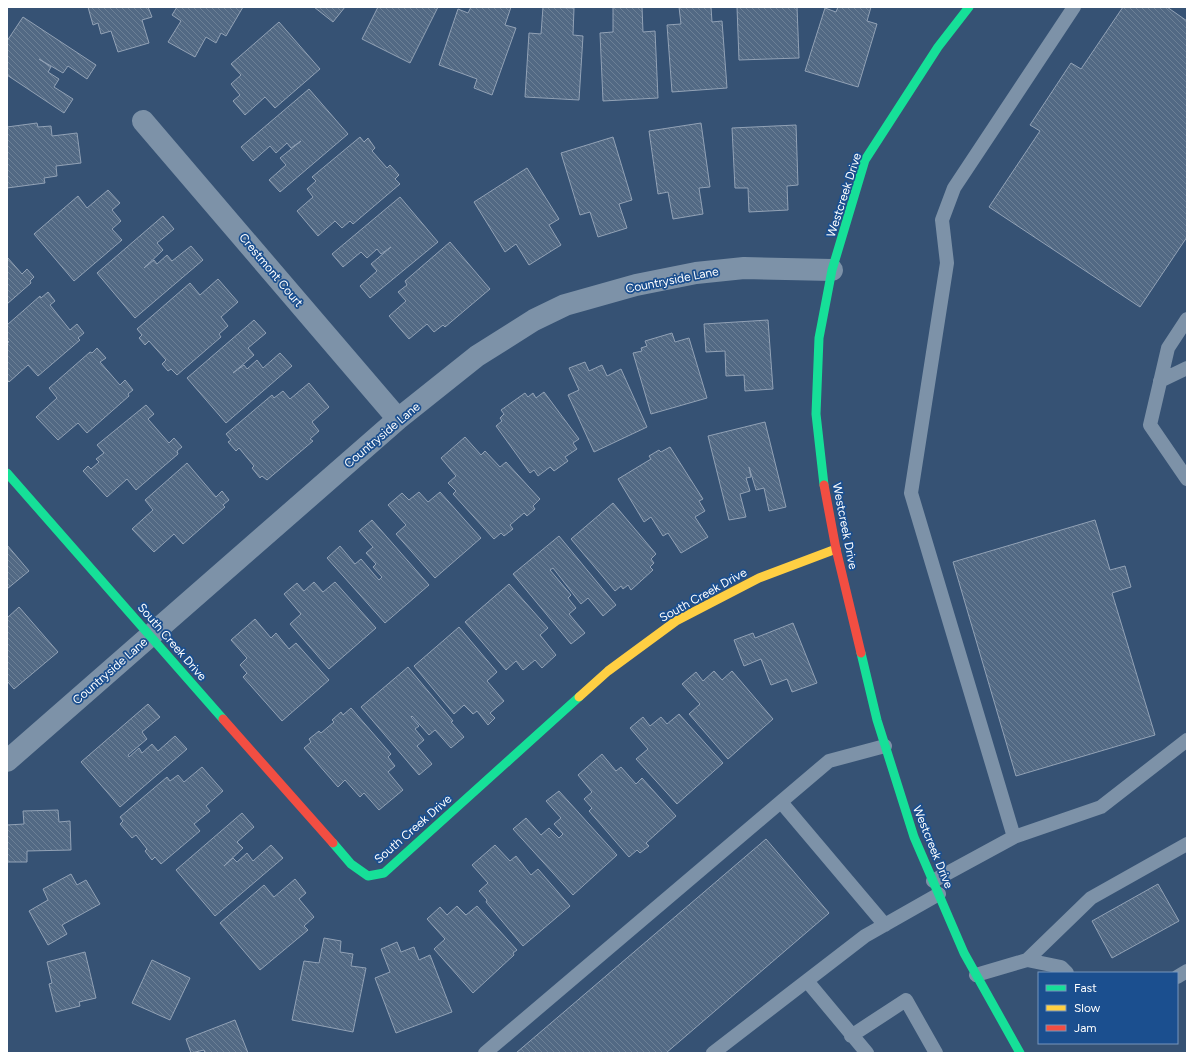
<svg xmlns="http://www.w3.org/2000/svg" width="1194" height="1060" viewBox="0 0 1194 1060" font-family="Figtree,sans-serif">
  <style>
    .building { fill: url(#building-back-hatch); stroke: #92a2b6 }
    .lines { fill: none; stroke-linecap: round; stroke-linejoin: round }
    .lane { stroke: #7d92a8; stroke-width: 14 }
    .street { stroke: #7d92a8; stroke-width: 22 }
    .fast { stroke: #16e098; stroke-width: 9 }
    .slow { stroke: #ffcf43; stroke-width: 9 }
    .jam { stroke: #f24e42; stroke-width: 9 }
    .labels { text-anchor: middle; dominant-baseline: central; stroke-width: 3.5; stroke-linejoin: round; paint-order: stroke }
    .street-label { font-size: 12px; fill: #fff; stroke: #1b4f8f }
  </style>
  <defs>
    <pattern id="building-back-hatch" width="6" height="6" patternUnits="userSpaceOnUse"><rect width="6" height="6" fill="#526984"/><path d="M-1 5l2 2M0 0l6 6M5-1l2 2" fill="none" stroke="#6c8096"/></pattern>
  </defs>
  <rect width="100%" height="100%" fill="#365274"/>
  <path class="building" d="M88 7H148L152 17 142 20 149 43 118 52 111 31 101 34 98 23 93 25Z
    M177 7H243L226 36 221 33 216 43 206 37 195 57 168 42 181 21 172 15Z
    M314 7H345L333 22Z
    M378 7H438L410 63 362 39Z
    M471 7H511L505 25 516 28 492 95 474 88 477 79 439 65 458 9 468 13Z
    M543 7 574 8 573 35 583 36 579 100 525 97 529 33 541 34Z
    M613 7H642L643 32 655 31 658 98 603 101 600 33 613 32Z
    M679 7H711L712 22 722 21 727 88 672 92 667 25 681 24Z
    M737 7H797L799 58 739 60Z
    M838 7H871L867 21 877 24 858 87 805 71 825 8 836 12Z
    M1123 7H1167L1187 21V237L1140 307 989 207 1040 131 1030 125 1071 63 1081 69Z
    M23 17 96 65 87 79 68 66 63 73 39 59 51 67 48 72 59 79 54 87 73 99 64 113 7 75V41Z
    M279 22 320 69 275 108 265 97 245 115 233 101 240 95 231 84 241 75 231 64Z
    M309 89 348 134 280 192 269 180 286 165 280 158 301 141 291 148 287 143 276 153 270 146 253 161 241 147Z
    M37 123 38 127 51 126 52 136 77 133 81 163 56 166 57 176 44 178 45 183 7 188V127Z
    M701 123 710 187 699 188 703 214 673 219 668 192 658 194 649 131Z
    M796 125 798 185 787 186 788 210 749 212 748 188H735L732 128Z
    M360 137 364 142 368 138 375 148 372 151 387 168 390 165 399 175 395 179 400 184 353 224 350 221 342 228 335 221 318 236 297 211 313 197 307 189 316 181 312 177Z
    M613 137 632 200 619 204 627 228 598 237 590 212 580 215 561 153Z
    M527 168 559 219 549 225 561 245 529 265 516 244 505 252 474 202Z
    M108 190 120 203 112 210 121 221 112 229 122 240 74 281 34 234 78 196 87 208Z
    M400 197 438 242 370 298 360 286 377 271 371 264 391 247 381 254 377 249 367 258 361 252 343 267 332 254Z
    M163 216 174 229 157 243 163 250 144 268 154 260 157 264 167 255 172 261 191 246 203 260 135 318 97 273Z
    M450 242 490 289 445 327 443 325 434 332 427 324 409 339 389 316 406 301 398 292 407 285 405 281Z
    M7 257 22 274 27 269 34 277 30 281 31 283 7 304Z
    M218 279 238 302 221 317 228 326 219 334 221 337 177 375 171 369 168 371 162 364 166 360 149 341 145 345 139 338 142 335 137 329 190 283 200 295Z
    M48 292 55 301 50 305 70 330 77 324 84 333 78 338 80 340 38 376 28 365 9 382 7 380V343L9 342 7 340V325L40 296 41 298Z
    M254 320 266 333 248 348 254 355 233 373 244 365 247 369 257 360 263 368 280 353 292 366 226 423 187 378Z
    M768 320 773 389 745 391 744 375 726 376 725 351 706 352 704 324Z
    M672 333 675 342 689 338 707 398 651 414 633 353 642 351 641 348 647 346 645 341Z
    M97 348 106 358 100 362 120 385 125 380 133 390 128 394 129 396 87 433 78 423 58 440 36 417 57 398 49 388 90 352 92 353Z
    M585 362 589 371 602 365 607 376 621 369 647 427 594 452 568 395 579 390 569 368Z
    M309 383 329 407 312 422 319 431 310 439 313 441 267 480 262 476 260 478 252 468 254 466 239 448 236 451 228 442 231 440 226 434 272 395 274 398 283 391 290 399Z
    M544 392 579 439 573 443 577 449 565 457 568 461 554 471 550 467 538 476 534 470 530 473 496 426 502 421 500 418 504 414 501 410 525 393 528 397 533 393 536 398Z
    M146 405 154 414 148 419 169 443 174 438 182 447 177 451 178 454 136 490 127 479 107 497 83 471 88 466 91 469 99 462 96 459 104 453 97 445Z
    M765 422 786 507 769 511 764 488 756 490 749 467 751 477 746 478 750 491 740 494 746 517 729 520 708 436Z
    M465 437 481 455 485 451 500 467 506 462 540 499 533 506 535 509 527 516 524 513 510 525 513 529 504 536 501 533 494 539 453 494 456 491 448 483 456 476 441 458Z
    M670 447 703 499 699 501 705 511 695 517 708 537 681 553 668 533 663 536 651 517 644 522 618 479 651 459 649 456 659 450 661 452Z
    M187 463 216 497 222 491 229 500 223 505 225 507 183 544 174 534 154 552 132 529 153 510 145 500Z
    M419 492 428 502 440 492 481 538 435 578 396 534 406 525 388 505 402 493 409 500Z
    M613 503 656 554 651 559 654 563 650 567 653 570 631 590 628 585 623 589 621 586 615 591 571 539Z
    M372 520 429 585 385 623 327 558 340 546 355 564 361 559 379 580 382 577 373 567 376 564 366 553 373 547 359 531Z
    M1095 520 1110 570 1125 566 1131 587 1112 593 1155 735 1016 776 953 562Z
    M559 536 616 605 603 616 588 598 581 604 553 568 550 570 571 595 568 598 576 608 569 614 585 633 571 644 513 574Z
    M7 545 29 571 7 589Z
    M314 582 323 592 335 582 376 628 329 669 290 624 301 614 284 594 297 583 304 591Z
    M509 584 548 628 540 635 556 655 542 668 535 660 523 670 516 661 506 670 465 622Z
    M19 607 58 652 14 689 7 681V618Z
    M255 619 271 638 276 633 289 649 296 643 329 680 282 721 243 677 247 673 240 665 247 658 231 640Z
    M793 623 817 683 792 692 787 679 771 685 761 659 744 666 734 640 753 633 755 638Z
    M459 627 497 672 487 681 504 701 490 713 495 718 488 725 477 711 473 714 464 705 454 714 414 666Z
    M408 667 453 721 451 722 464 737 451 748 435 730 429 735 412 716 411 717 419 726 415 729 424 740 417 746 432 764 419 775 361 707Z
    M714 671 722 680 732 671 773 719 728 759 689 714 700 704 682 684 696 672 703 681Z
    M148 704 160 717 142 732 147 739 128 755 129 757 139 748 142 753 152 744 158 751 175 736 187 749 120 807 81 762Z
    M351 708 391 754 388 757 395 766 388 772 403 790 379 810 364 793 360 797 345 780 338 787 304 748 311 742 309 739 319 731 321 733 334 722 332 720 341 712 343 715Z
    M679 714 723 763 677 804 636 759 648 749 630 728 643 717 650 726 661 717 667 724Z
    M602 754 616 771 621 767 636 784 642 778 676 816 646 843 649 846 640 853 637 850 629 857 589 811 592 808 584 799 592 792 578 775Z
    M202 767 223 791 206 806 210 811 194 824 200 831 161 864 155 857 152 860 145 851 147 849 136 835 132 838 120 824 123 821 120 817 167 777 170 781 178 775 184 782Z
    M559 791 617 855 573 895 513 829 526 818 541 835 549 828 559 838 563 834 554 824 561 818 546 801Z
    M58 810 59 822 70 821 71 850 27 851V862H7V825L24 824 23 811Z
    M242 813 254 827 237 842 243 848 224 866 233 858 237 862 247 853 253 861 271 845 283 858 215 916 176 870Z
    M766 839 829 913 828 914 666 1053H516Z
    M495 845 510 861 516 856 531 875 538 869 570 906 523 946 486 902 487 900 479 891 488 883 472 865Z
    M71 874 77 885 86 880 100 904 62 925 67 934 48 945 29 911 48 900 43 889Z
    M295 879 306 893 299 899 314 917 304 926 308 930 260 970 220 923 264 885 274 897Z
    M1158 884 1179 921 1112 958 1092 921Z
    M457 906 466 915 477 906 517 950 513 953 514 955 473 993 434 949 445 939 427 919 440 907 447 915Z
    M324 938 341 941 340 952 353 954 351 966 366 968 353 1032 292 1020 304 961 319 963Z
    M397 942 401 952 414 947 419 960 430 955 452 1012 396 1033 375 978 390 972 381 949Z
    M85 952 96 998 79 1002 80 1006 56 1012 49 984 52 983 47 962Z
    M152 960 190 978 170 1020 132 1003Z
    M235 1020 248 1053H205L204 1050 191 1053 186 1039Z"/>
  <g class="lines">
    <path class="lane" d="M1187 319 1168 348 1150 425 1187 479
      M1160 381 1187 368
      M781 802 885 925
      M1014 837 911 493 947 263 942 220 954 188 1074 7
      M933 881 1014 837 1101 807 1187 740
      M1027 960 1061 967 1067 973
      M976 975 1027 960 1091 898 1187 844
      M1177 977 1187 971
      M807 981 867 1053
      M851 1036 906 1000 936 1053
      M485 1053 829 761 885 746
      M713 1053 865 936 939 894"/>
    <path class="street" d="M143 121 398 419
      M7 761 398 419 477 356 534 320 565 305 636 285 696 273 744 268 832 270"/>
    <path class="fast" d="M7 473 223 719
      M824 485 816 414 819 338 832 270 865 160 938 47 969 7
      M861 653 877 720 914 837 964 953 1020 1053
      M333 843 351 864 368 876 384 873 579 697"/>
    <path class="slow" d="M579 697 608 671 676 621 759 578 836 549"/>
    <path class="jam" d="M824 485 836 549 861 653
      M223 719 333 843"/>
  </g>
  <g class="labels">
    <g class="street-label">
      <text transform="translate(844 195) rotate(-72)">Westcreek Drive</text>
      <text transform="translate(271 270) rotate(50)">Crestmont Court</text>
      <text transform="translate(672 280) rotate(-11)">Countryside Lane</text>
      <text transform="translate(382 435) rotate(-40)">Countryside Lane</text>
      <text transform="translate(845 526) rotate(79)">Westcreek Drive</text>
      <text transform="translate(703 595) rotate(-29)">South Creek Drive</text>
      <text transform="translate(172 642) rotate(49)">South Creek Drive</text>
      <text transform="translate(110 671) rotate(-41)">Countryside Lane</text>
      <text transform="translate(413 829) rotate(-41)">South Creek Drive</text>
      <text transform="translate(933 847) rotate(68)">Westcreek Drive</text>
    </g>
  </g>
  <rect width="1194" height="1060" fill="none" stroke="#ffffff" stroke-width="16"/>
  <rect x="1038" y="972" width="140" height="72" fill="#1b4f8f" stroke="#7695bc"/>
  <rect x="1046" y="985" width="20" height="6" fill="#16e098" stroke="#7695bc"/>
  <text x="1074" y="992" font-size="12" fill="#ffffff">Fast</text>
  <rect x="1046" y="1005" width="20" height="6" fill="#ffcf43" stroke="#7695bc"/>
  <text x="1074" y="1012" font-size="12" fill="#ffffff">Slow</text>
  <rect x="1046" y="1025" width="20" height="6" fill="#f24e42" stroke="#7695bc"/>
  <text x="1074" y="1032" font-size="12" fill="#ffffff">Jam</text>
</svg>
